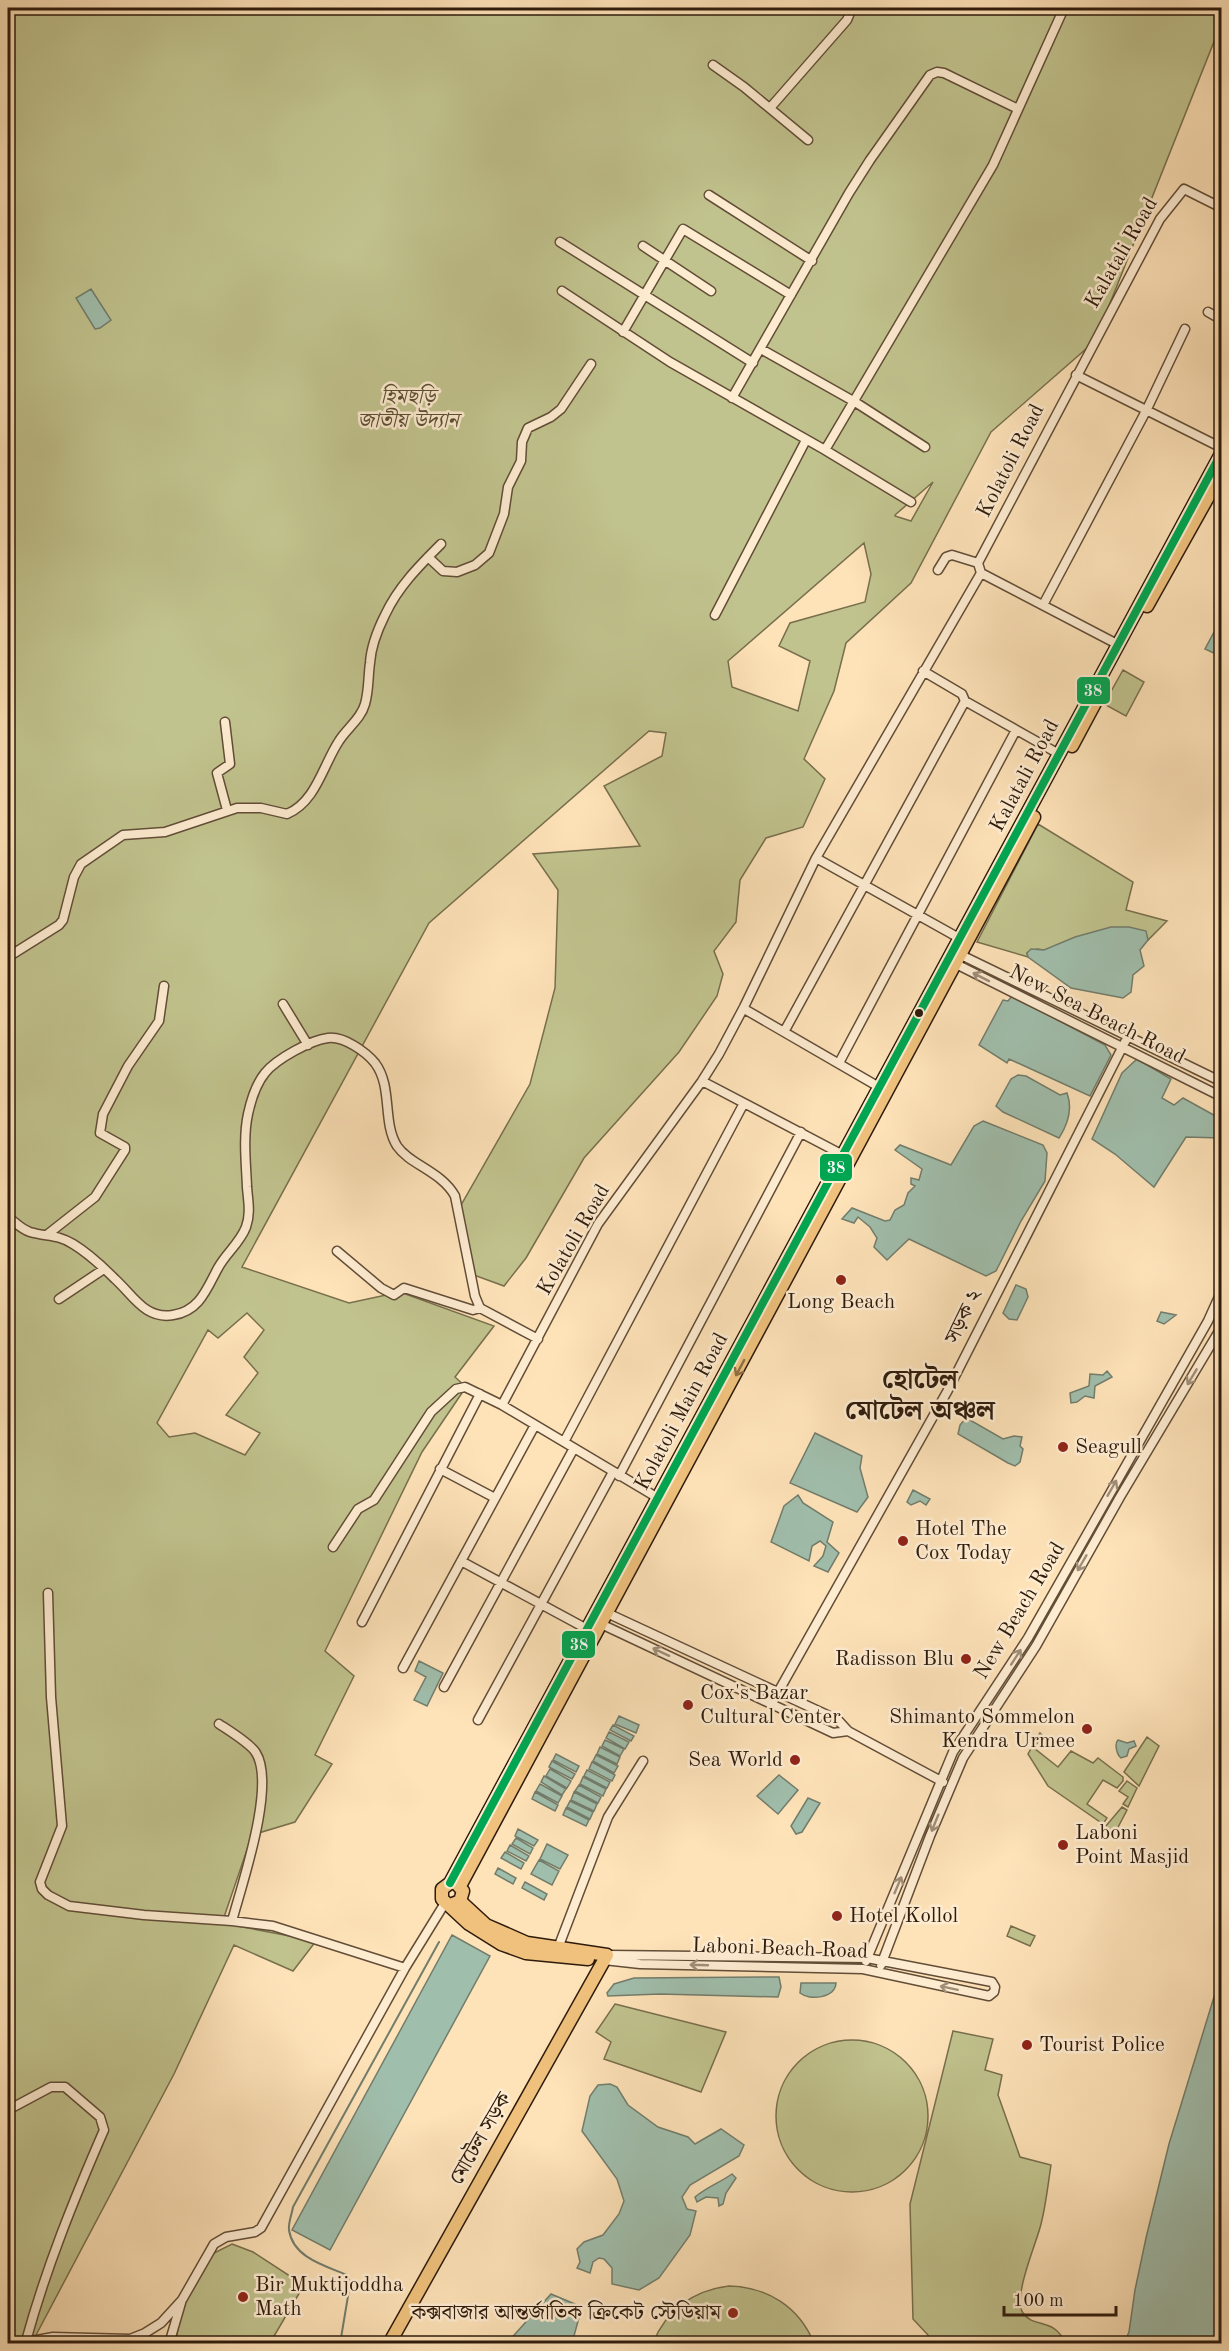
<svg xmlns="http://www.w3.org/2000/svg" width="1229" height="2351" viewBox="0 0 1229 2351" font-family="'Old Standard TT','Noto Serif Bengali',serif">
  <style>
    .green { fill: #c1c38e; stroke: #786f4d; stroke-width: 1.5; fill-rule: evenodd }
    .water { fill: #a0beac; stroke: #727d6c; stroke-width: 1.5 }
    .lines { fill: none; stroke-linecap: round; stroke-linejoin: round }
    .stream { stroke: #727d6c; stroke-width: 2 }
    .minor-casing { stroke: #624d37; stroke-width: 11 }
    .highway-casing { stroke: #2e1b0c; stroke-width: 15 }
    .minor { stroke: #feecd1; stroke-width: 8 }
    .highway { stroke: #efc17c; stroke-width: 12 }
    .bus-1-casing { stroke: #feecd1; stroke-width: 12 }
    .bus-1 { stroke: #00a651; stroke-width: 8 }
    .oneway { stroke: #a08e78 }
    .oneway2 { stroke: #8e6e44 }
    .bus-dot { fill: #2e1b0c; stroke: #feecd1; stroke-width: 2 }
    .poi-dot { fill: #8f2418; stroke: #feecd1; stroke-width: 2 }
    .labels { text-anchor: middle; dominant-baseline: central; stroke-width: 5; stroke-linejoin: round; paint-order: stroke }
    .street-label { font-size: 21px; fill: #2e1b0c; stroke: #feecd1 }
    .park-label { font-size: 21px; font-style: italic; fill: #5a4d33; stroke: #feecd1 }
    .poi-label { font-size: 21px; fill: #2e1b0c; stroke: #feecd1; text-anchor: start }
    .district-label { font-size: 27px; font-weight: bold; fill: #2e1b0c; stroke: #feecd1 }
    .line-badge { stroke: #feecd1; stroke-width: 2 }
    .badge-label { font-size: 16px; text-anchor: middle; font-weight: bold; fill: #fff }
  </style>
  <rect width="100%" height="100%" fill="#fee2b8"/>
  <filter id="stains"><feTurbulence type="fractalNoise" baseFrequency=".00333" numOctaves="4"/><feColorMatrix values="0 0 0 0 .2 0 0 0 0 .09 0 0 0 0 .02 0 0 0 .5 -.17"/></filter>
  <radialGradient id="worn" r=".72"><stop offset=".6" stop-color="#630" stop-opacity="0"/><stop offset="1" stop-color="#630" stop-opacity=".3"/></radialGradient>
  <path class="green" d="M8 8H1221V24L1095 341 991 432 911 583 846 643 834 691 804 759 825 779 803 827 766 838 740 880 736 922 714 951 723 974 717 996 679 1052 584 1158 526 1258 504 1286 471 1274 460 1207 530 1084 555 988 558 890 533 854 640 846 604 786 662 756 666 733 649 731 429 923 242 1267 349 1303 400 1292 494 1326 455 1377 466 1387 422 1452 325 1651 354 1676 315 1755 332 1764 295 1822 252 1835 222 1923 316 1941 293 1971 234 1945 174 2074 35 2337 25 2343 8 2344ZM933 482 911 521 895 516V515ZM864 543 871 574 865 602 790 623 779 646 810 661 798 711 732 687 728 661ZM247 1313 264 1330 244 1357 258 1373 226 1415 260 1433 245 1455 195 1433 169 1437 157 1423 208 1330 218 1338Z
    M1123 670 1144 682 1126 716 1104 704Z
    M1038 824 1133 882 1126 910 1167 921 1148 940 1145 931 1044 950 1037 949 1027 953 1028 957 977 942Z
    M1040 1733 1042 1735 1034 1748 1058 1767 1071 1751 1093 1763 1098 1758 1123 1777V1781L1117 1788 1103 1780 1087 1804 1107 1818 1103 1824 1048 1786 1028 1754Z
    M1147 1737 1159 1746 1139 1786 1124 1772Z
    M1127 1781 1137 1788 1128 1807 1123 1804 1128 1797 1119 1791Z
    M1122 1807 1127 1810 1115 1833 1105 1827Z
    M1011 1926 1035 1936 1030 1946 1007 1936Z
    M615 2004 726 2032 701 2092 604 2059 611 2042 596 2032Z
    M953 2031 993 2039 985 2070 1002 2075 998 2095 1020 2157 1051 2165C1048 2184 1046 2205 1041 2224 1037 2242 1012 2298 1023 2313 1034 2329 1054 2317 1065 2343H928V2335L913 2319 910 2204Z
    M776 2116a76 76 0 1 1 152 0a76 76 0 1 1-152 0Z
    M232 2244 253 2252 293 2278 300 2292 270 2343 176 2344 178 2327 186 2301 212 2254Z
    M729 2286C768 2287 799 2307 814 2343H653C666 2310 694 2290 729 2286Z"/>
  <path class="water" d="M91 289 111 320 100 328 95 329 76 298Z
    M1214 632 1221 637 1217 645 1221 650 1218 655 1205 649Z
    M1111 927H1129L1146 931 1148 940 1140 950 1144 966 1133 975 1131 992 1123 998 1071 988 1028 957 1027 953 1031 949 1044 950 1075 937Z
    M1012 996 1105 1045 1111 1055 1090 1096 1009 1059 1007 1063 979 1045 1003 1000 1008 1001Z
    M1137 1059 1171 1079 1162 1098 1174 1105 1183 1098 1221 1119V1138L1186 1137 1154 1187 1115 1154 1092 1139 1122 1073Z
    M1018 1075 1026 1076 1060 1095 1067 1093C1073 1109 1068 1124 1059 1138L1003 1112 996 1106 1011 1079Z
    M983 1121 1043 1145 1047 1153 1045 1181 1021 1221 996 1271 986 1276 909 1239 887 1260 874 1247 877 1238 870 1227 858 1217 854 1223 842 1219 852 1208 885 1221 890 1220 895 1210 904 1205 908 1193 915 1186 911 1184V1178L919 1180 922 1169 895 1150 900 1145 951 1165 974 1126Z
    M1016 1285 1026 1289 1028 1297 1017 1320 1009 1319 1003 1313Z
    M1161 1312 1176 1315 1164 1324 1157 1321Z
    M1107 1371 1112 1377 1095 1386 1094 1398 1085 1396 1077 1402 1071 1403 1070 1393 1089 1386 1090 1374 1103 1375Z
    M965 1419 970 1420 1003 1439 1014 1436 1022 1437 1020 1446 1023 1449 1020 1462 1015 1466 1008 1463 958 1434 960 1425Z
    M815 1433 862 1456 860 1468 868 1497 857 1512 790 1483Z
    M913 1490 930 1499 926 1505 920 1501 911 1505 907 1502Z
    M798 1495 803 1503 833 1522 827 1542 839 1553 828 1572 814 1566 823 1556 826 1546 820 1541 812 1546 809 1561 771 1542 784 1506Z
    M419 1661 443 1673 427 1706 414 1700 426 1677 415 1671Z
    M619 1716 639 1725 636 1733 615 1724Z
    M613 1725 634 1736 631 1741 610 1730Z
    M609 1732 629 1742 625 1749 606 1738Z
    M605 1740 624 1749 620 1756 602 1746Z
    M1118 1740 1127 1743 1134 1741 1136 1746 1129 1749 1127 1756 1121 1758C1117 1755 1114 1744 1118 1740Z
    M600 1747 620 1757 617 1764 597 1754Z
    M556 1754 579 1766 576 1772 553 1760Z
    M596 1755 618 1766 614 1773 593 1761Z
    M552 1761 575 1774 572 1779 549 1767Z
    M592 1762 615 1775 612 1781 589 1769Z
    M550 1769 571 1781 567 1788 546 1776Z
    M587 1770 610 1782 607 1788 584 1776Z
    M779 1775 798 1790 778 1814 757 1796Z
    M544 1776 566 1789 562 1795 541 1782Z
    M583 1777 606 1789 603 1796 580 1784Z
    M540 1784 562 1796 558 1803 536 1791Z
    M579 1785 601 1797 598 1803 575 1791Z
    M535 1792 558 1805 555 1811 532 1799Z
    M574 1792 597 1804 594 1811 571 1800Z
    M808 1798 820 1803 802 1832 796 1834 791 1826Z
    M570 1801 593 1812 590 1819 567 1807Z
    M566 1808 589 1820 586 1826 563 1815Z
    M518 1829 538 1840 534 1846 515 1836Z
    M516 1838 533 1848 530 1854 512 1844Z
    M547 1844 568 1855 560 1869 540 1859Z
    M510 1845 529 1856 526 1861 507 1851Z
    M505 1852 524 1863 521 1869 501 1858Z
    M539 1860 559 1871 552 1885 531 1874Z
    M498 1868 516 1878 513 1884 495 1874Z
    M525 1882 547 1894 544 1900 522 1888Z
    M452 1935 490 1956 330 2250 292 2230Z
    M1221 1974V2343H1124L1129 2332 1135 2290 1146 2238 1169 2144Z
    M779 1977 781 1987 778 1997 660 1994 608 1996 607 1993 614 1984 634 1978Z
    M801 1983H836C835 1998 810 2001 800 1993Z
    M610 2084 617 2087 628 2105 658 2127 688 2137 695 2144 721 2129 744 2145 739 2156 690 2185 682 2197 687 2209 696 2211 690 2235 659 2278 639 2290 612 2284V2268L604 2259 599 2258 593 2262 590 2273 577 2268 580 2262 577 2249 584 2242 603 2235 619 2214 624 2201 617 2179 582 2131 590 2096 598 2085Z
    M732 2174 736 2178 726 2193 723 2204 719 2206 718 2198 706 2197 697 2202 695 2197C707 2187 719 2183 732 2174Z
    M551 2294 582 2307 572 2343H507Z"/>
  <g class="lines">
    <path class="stream" d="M340 2344 350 2284 347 2275C326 2266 293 2258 289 2230 288 2223 292 2214 293 2207L439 1942"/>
    <g class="minor-casing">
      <path id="minor" d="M713 65 744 87 808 140
        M770 108 847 20 852 8
        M709 195 812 261
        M560 242 753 363
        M643 246 711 291
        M562 291 670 362 825 450 911 502
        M1208 312 1222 320
        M623 332 683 229 791 295
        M761 349 855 402 925 447
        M1076 375 1222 448
        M732 398 849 193 870 160 930 75 937 72 944 73 1018 109
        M825 450 993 165 1064 8
        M428 557 443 571 457 572 475 565 489 553 504 514 508 487 521 461 522 442 528 428 551 417 561 409 591 364
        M938 570 946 557 952 555 978 563
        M1043 605 1146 411 1185 329
        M715 615 806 440
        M1117 644 981 573 978 563 1160 219 1184 189 1222 208
        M923 671 962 694 965 701 1059 754
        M225 722 230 764 217 773 227 810
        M816 858 959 938
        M961 955 1222 1082
        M8 957 59 925 63 920 74 877 81 864 123 835 165 832 237 808H261L287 814C316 802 323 765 339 741 347 728 361 719 365 704 369 690 368 677 370 663 371 647 378 629 385 615 398 587 419 566 441 544
        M956 964 1222 1097
        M283 1004 308 1045
        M744 1007 746 1010 879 1087
        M784 1032 965 701
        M839 1063 1016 730
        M702 1081 843 1155
        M8 1217C15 1222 21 1229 30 1232 47 1237 57 1234 73 1244 88 1253 103 1267 115 1279 133 1295 145 1320 173 1315 200 1311 207 1288 218 1268 226 1253 240 1243 246 1227 251 1213 248 1201 247 1187 246 1163 243 1137 248 1114 251 1100 256 1084 265 1073 276 1059 311 1040 328 1038 344 1036 366 1052 375 1063 393 1087 382 1122 397 1146 410 1165 441 1171 455 1196L475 1296 480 1308 538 1339
        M48 1234 95 1197 125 1150V1147L100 1133 103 1114 128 1066 159 1021 164 986
        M337 1251 381 1288 394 1295 404 1288 473 1310 480 1308
        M59 1299 104 1269
        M502 1405 598 1224 702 1081 719 1054 744 1007 816 858 981 573
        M564 1442 744 1103
        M440 1469 495 1498
        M619 1476 801 1132
        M333 1547 358 1509 374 1500 431 1412 456 1389 465 1387 502 1405 658 1498
        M461 1561 587 1629
        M48 1593 51 1697 62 1826 40 1882 42 1889 48 1895 69 1906 144 1915 232 1921
        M607 1613 838 1720 848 1731 943 1782
        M362 1622 480 1394
        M601 1624 833 1733 848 1731
        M403 1668 535 1425
        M444 1687 574 1448
        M772 1703 948 1390 1127 1038
        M478 1720 613 1472
        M219 1724C228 1730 251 1744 256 1753 276 1785 242 1884 232 1921L273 1926 405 1968
        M558 1948 608 1817 643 1761
        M604 1960 640 1964 863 1969 989 1996 994 1992 995 1987 992 1982 867 1958 607 1955
        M866 1961 953 1752 1028 1638 1208 1321 1222 1290
        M881 1965 930 1836 963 1758 1036 1646 1120 1497 1222 1326
        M8 2110 51 2087H65L100 2117 104 2130C74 2199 46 2268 26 2341
        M15 2344 53 2337 130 2339 145 2333 161 2323 182 2300 214 2244 226 2237 255 2232 261 2228 405 1968 445 1903
        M169 2344 181 2303"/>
    </g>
    <g class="highway-casing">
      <path id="highway" d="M1147 606 1222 472
        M1072 746 1095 703
        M450 1883 1222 452
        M460 1886 1034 817
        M450 1905 460 1901 463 1891 456 1883H450L442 1889V1899L469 1924 501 1944 526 1953 588 1959
        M389 2344 607 1955 527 1943 486 1925 460 1901"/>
    </g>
    <use href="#minor" class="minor"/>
    <use href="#highway" class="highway"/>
    <g class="bus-1-casing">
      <path id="bus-1" d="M450 1883 1222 452"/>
    </g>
    <use href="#bus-1" class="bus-1"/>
  </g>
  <defs><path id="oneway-shaft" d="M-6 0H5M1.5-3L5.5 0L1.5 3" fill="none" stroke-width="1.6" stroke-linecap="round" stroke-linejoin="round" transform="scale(1.5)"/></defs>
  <g class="oneway">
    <use href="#oneway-shaft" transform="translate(981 977) rotate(-153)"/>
    <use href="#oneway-shaft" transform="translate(1192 1377) rotate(121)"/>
    <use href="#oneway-shaft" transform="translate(1112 1488) rotate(-60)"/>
    <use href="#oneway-shaft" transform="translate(1082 1563) rotate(120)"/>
    <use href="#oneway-shaft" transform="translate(661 1652) rotate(-155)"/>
    <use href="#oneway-shaft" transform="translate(1016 1657) rotate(-57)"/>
    <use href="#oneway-shaft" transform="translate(935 1823) rotate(112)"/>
    <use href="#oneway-shaft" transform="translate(898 1885) rotate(-67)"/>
    <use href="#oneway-shaft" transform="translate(699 1965) rotate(-178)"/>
    <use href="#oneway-shaft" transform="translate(949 1988) rotate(-168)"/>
  </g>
  <use class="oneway2" href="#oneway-shaft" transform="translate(740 1368) rotate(118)"/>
  <circle class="bus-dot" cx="919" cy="1013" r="5"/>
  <g class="poi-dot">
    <circle cx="841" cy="1280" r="6"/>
    <circle cx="1063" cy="1447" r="6"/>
    <circle cx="903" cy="1541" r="6"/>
    <circle cx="966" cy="1659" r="6"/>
    <circle cx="688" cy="1705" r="6"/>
    <circle cx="1087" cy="1729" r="6"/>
    <circle cx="795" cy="1760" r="6"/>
    <circle cx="1063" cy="1845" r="6"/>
    <circle cx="837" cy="1916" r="6"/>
    <circle cx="1027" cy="2045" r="6"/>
    <circle cx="243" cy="2297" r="6"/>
    <circle cx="733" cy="2313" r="6"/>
  </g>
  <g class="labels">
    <g class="street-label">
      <text transform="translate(1122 253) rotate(-60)">Kalatali Road</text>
      <text transform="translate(1011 461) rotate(-63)">Kolatoli Road</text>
      <text transform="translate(1025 776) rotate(-62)">Kalatali Road</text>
      <text transform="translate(1097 1015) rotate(27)">New Sea Beach Road</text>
      <text transform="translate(574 1240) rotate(-60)">Kolatoli Road</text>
      <text transform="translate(964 1317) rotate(-64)">সড়ক ২</text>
      <text transform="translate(682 1412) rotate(-62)">Kolatoli Main Road</text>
      <text transform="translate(1020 1611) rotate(-59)">New Beach Road</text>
      <text transform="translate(780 1949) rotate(2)">Laboni Beach Road</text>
      <text transform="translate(481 2139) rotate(-60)">মোটেল সড়ক</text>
    </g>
    <g class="park-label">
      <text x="408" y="397">হিমছড়ি<tspan x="408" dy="24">জাতীয় উদ্যান</tspan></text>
    </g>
    <g class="poi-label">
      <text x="841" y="1302" text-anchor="middle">Long Beach</text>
      <text x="1075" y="1447">Seagull</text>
      <text x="915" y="1529">Hotel The<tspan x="915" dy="24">Cox Today</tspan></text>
      <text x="954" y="1659" text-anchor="end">Radisson Blu</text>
      <text x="700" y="1693">Cox's Bazar<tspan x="700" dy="24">Cultural Center</tspan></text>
      <text x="1075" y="1717" text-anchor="end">Shimanto Sommelon<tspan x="1075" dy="24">Kendra Urmee</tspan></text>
      <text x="783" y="1760" text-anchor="end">Sea World</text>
      <text x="1075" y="1833">Laboni<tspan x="1075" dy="24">Point Masjid</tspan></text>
      <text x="849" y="1916">Hotel Kollol</text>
      <text x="1039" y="2045">Tourist Police</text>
      <text x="255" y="2285">Bir Muktijoddha<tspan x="255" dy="24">Math</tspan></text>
      <text x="721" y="2313" text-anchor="end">কক্সবাজার আন্তর্জাতিক ক্রিকেট স্টেডিয়াম</text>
    </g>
    <g class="district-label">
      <text x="920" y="1380">হোটেল<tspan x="920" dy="31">মোটেল অঞ্চল</tspan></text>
    </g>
  </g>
  <g class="line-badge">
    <rect x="1076" y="676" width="35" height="29" rx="6" fill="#00a651"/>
    <rect x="819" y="1153" width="34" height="29" rx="6" fill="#00a651"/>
    <rect x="561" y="1630" width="35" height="29" rx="6" fill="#00a651"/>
  </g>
  <g class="badge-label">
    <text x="1093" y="696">38</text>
    <text x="836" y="1173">38</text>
    <text x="579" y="1650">38</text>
  </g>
  <rect width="1229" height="2351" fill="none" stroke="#fee2b8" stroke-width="30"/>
  <rect x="9" y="9" width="1211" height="2333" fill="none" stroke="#2e1b0c" stroke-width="3"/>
  <rect x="15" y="15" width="1199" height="2321" fill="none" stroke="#2e1b0c" stroke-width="1.5"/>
  <path d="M1004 2306v9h112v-9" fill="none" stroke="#2e1b0c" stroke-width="3"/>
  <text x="1013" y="2306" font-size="18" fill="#2e1b0c" stroke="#feecd1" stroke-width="4.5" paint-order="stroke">100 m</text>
  <rect width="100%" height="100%" filter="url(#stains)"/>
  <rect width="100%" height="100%" fill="url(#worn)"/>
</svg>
